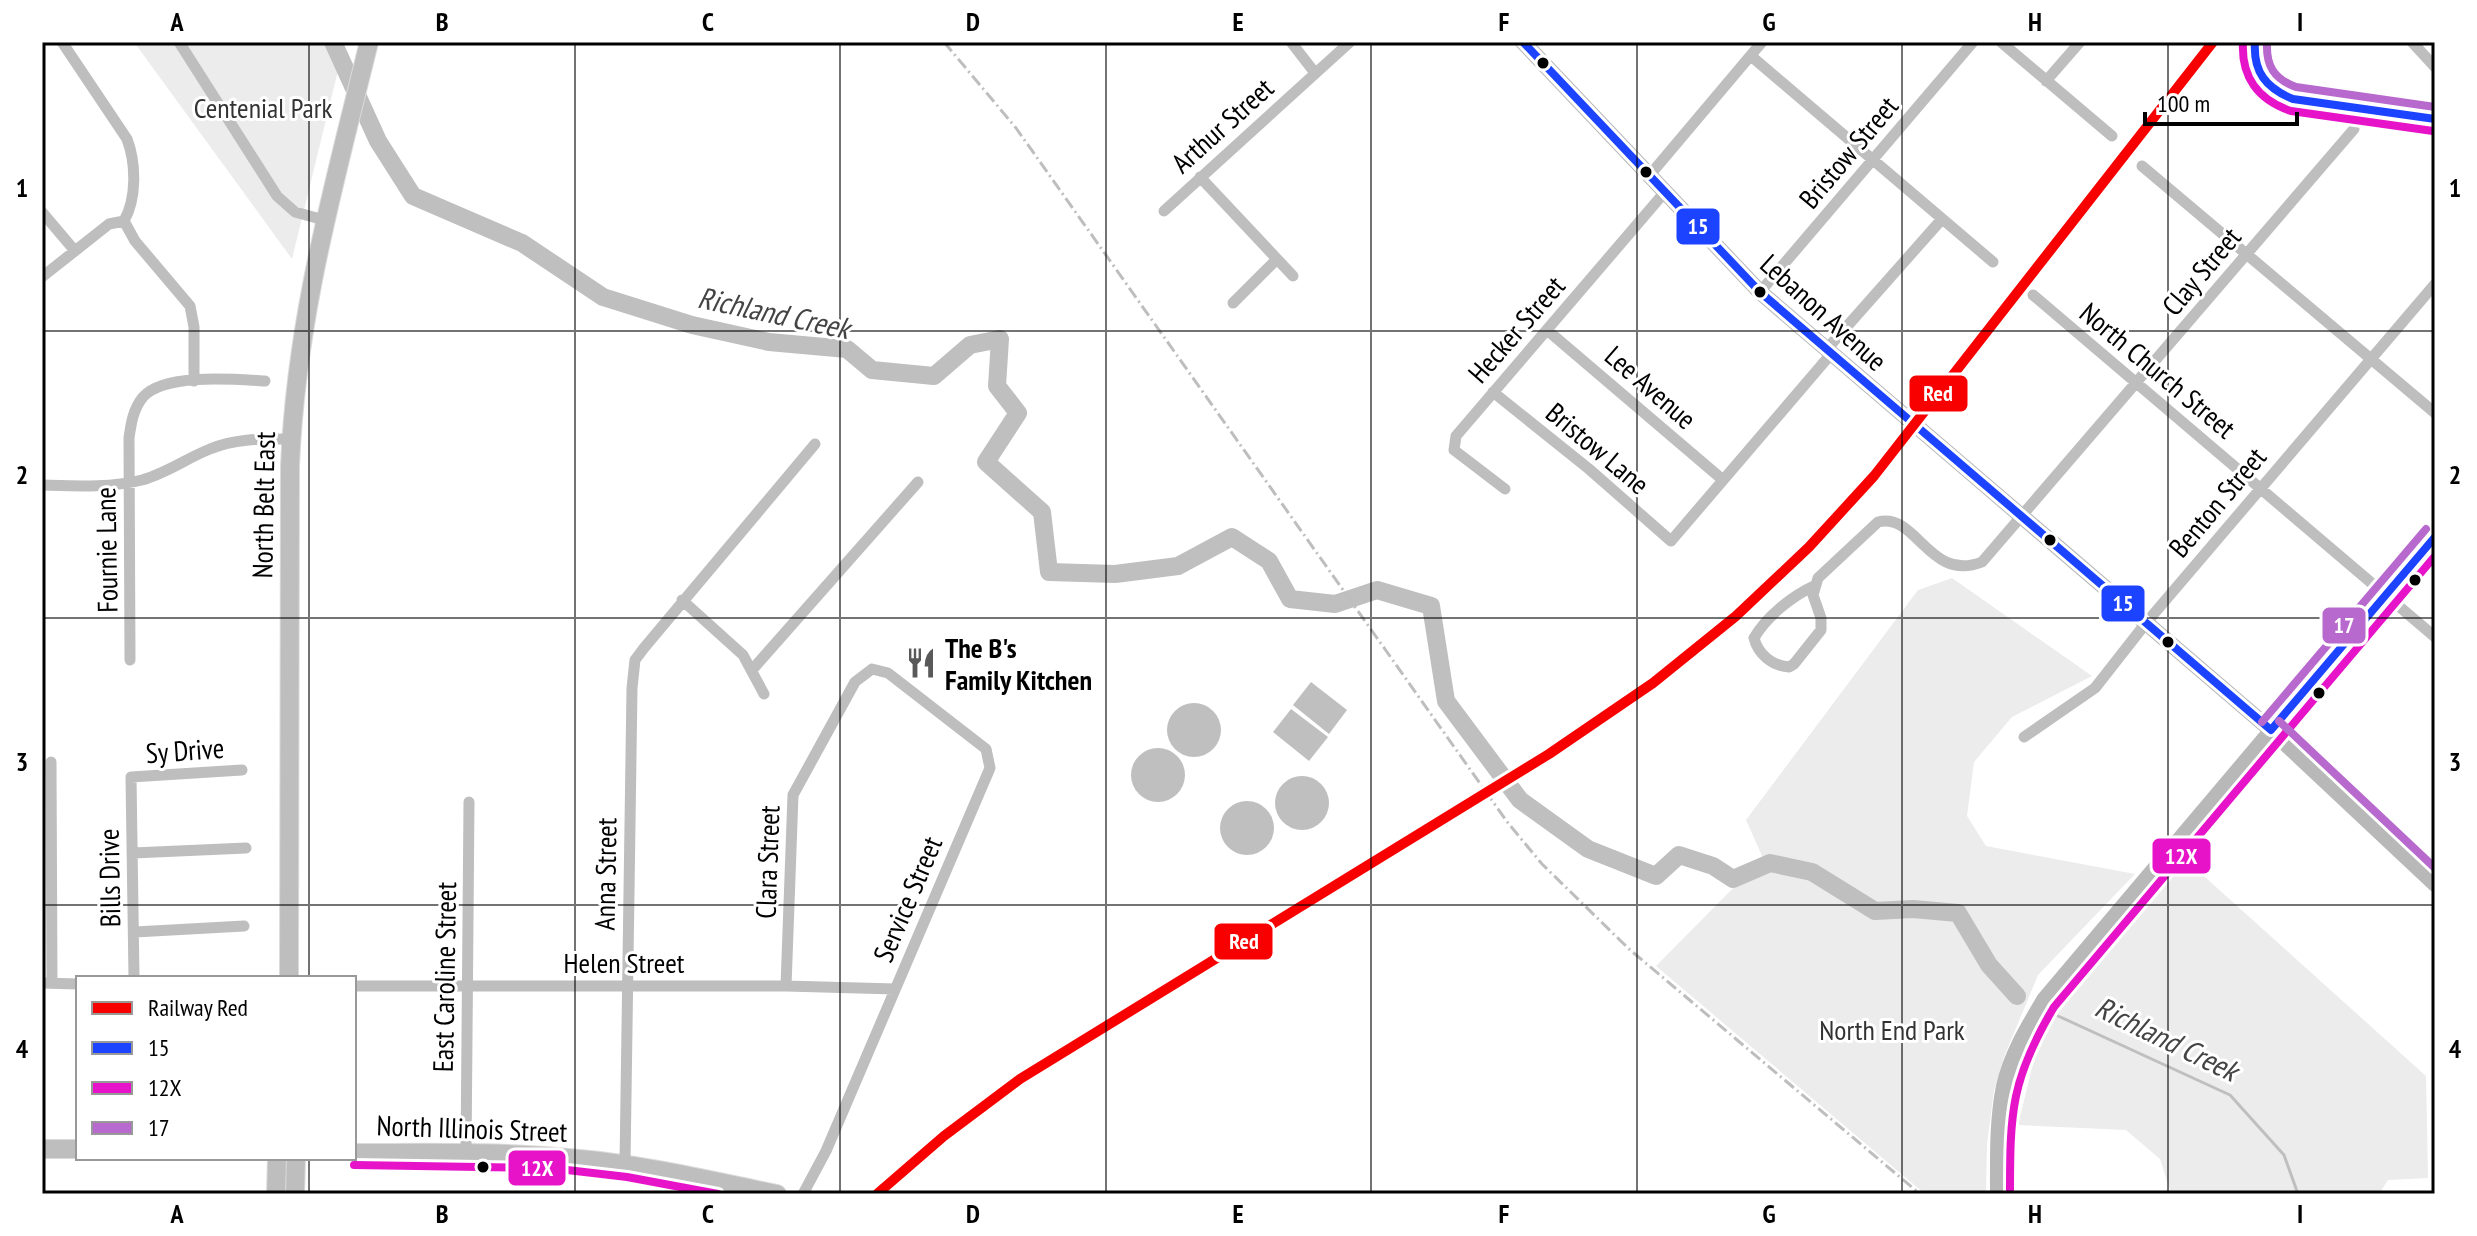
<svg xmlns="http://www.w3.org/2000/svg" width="2477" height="1236" viewBox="0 0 2477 1236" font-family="'PT Sans Narrow',sans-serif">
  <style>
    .green { fill: #ececec }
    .water { fill: #bfbfbf }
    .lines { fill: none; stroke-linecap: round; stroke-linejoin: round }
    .stream { stroke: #bfbfbf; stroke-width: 3 }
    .river { stroke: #bfbfbf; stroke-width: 18 }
    .primary-casing { stroke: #dbdbdb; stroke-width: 20 }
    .street { stroke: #bebebe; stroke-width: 11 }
    .secondary { stroke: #b8b8b8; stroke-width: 16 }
    .primary { stroke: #bebebe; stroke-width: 18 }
    .rail { stroke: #bebebe; stroke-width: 3; stroke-dasharray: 12 4 2 4; stroke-linecap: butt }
    .bus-1-casing { stroke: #fff; stroke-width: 14 }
    .bus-2-casing { stroke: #fff; stroke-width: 14 }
    .bus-3-casing { stroke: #fff; stroke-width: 14 }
    .bus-1 { stroke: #1c43ff; stroke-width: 8 }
    .bus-2 { stroke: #e713c9; stroke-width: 8 }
    .bus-3 { stroke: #b869cd; stroke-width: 8 }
    .rail-1-casing { stroke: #fff; stroke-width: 16 }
    .rail-1 { stroke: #f80000; stroke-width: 10 }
    .grid { fill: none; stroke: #000; stroke-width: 2; stroke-opacity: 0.55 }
    .bus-dot { fill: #000; stroke: #fff; stroke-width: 3 }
    .labels { text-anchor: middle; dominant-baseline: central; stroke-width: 6; stroke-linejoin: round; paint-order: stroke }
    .park-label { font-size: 28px; fill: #333; stroke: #fff }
    .street-label { font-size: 28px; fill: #000; stroke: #fff }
    .poi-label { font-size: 28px; font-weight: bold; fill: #000; stroke: #fff; text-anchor: start }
    .water-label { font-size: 30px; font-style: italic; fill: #444; stroke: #fff }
    .line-badge { stroke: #fff; stroke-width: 3 }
    .badge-label { font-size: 22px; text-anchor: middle; font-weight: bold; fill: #fff }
    .neatline { fill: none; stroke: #000; stroke-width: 3 }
    .grid-label { font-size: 26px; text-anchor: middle; font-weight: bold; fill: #000 }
  </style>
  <rect width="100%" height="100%" fill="#fff"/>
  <path class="green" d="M134 42H345L292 259Z
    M1952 578 2092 676 2012 717 1974 762 1967 816 1986 846 2135 874 2038 975 2004 1057 1994 1090 1987 1144 1986 1194H1925L1656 966 1763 858 1746 820 1918 590Z
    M2186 860 2426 1076 2428 1178 2388 1180 2379 1194H2171L2160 1159 2126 1130 2018 1125 2043 1023Z"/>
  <path class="water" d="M1311 682 1347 710 1329 734 1293 705Z
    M1167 730a27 27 0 1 1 54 0a27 27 0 1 1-54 0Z
    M1291 709 1328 737 1309 761 1273 732Z
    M1131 775a27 27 0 1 1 54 0a27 27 0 1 1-54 0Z
    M1275 803a27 27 0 1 1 54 0a27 27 0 1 1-54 0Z
    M1220 828a27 27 0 1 1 54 0a27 27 0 1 1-54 0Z"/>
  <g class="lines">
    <path class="stream" d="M2058 1016 2230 1095 2284 1155 2298 1194"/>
    <path class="river" d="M333 42 378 141 413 196 522 243 603 297 692 325 769 342 847 349 872 370 934 376 970 345 1000 339 997 386 1018 413 986 462 1042 512 1049 572 1115 574 1178 566 1232 537 1269 561 1290 599 1335 604 1377 590 1431 606 1446 701 1520 800 1588 849 1656 876 1679 855 1713 866 1733 879 1770 863 1812 872 1875 911 1913 909 1958 913 1989 965 2017 996"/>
    <g class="primary-casing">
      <path id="primary" d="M289 978 290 466C296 318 334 185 369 42
        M42 1149H78
        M354 1153C429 1153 504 1151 579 1159 646 1165 712 1181 777 1194
        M276 1194 277 1158
        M295 1194 296 1158"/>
    </g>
    <path class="street" d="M62 42 127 139C136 163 137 198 124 221
      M179 42 277 196 295 212 324 220
      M1291 42 1315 73
      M2001 42 2112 136
      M2412 42 2435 67
      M1751 56 1993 262
      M2046 81 2080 42
      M2142 166 2435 413
      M1649 176 1762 42
      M1200 177 1293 276
      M1164 211 1350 42
      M42 212 75 251
      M124 221 135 241 190 306 194 327V381
      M42 277 109 224 124 221
      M1760 292 1973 42
      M2033 295 2435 637
      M1233 303 1277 259
      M1547 330 1723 480
      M1826 350 1942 219
      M1493 392 1589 469 1671 541 1831 354
      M42 485C75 486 110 488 142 480 167 473 187 458 210 449 236 438 263 439 291 439
      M1505 489 1454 450 1456 436 1664 193
      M1814 586C1792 596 1766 617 1754 638 1758 654 1772 666 1789 667L1794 664 1821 630V618L1813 595 1818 578 1878 522C1917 512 1929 583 1982 562L2354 129
      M682 600 743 655 764 694
      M130 660 129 438C131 424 133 409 143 397 164 373 234 379 265 381
      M752 670 918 482
      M2024 737 2095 688 2146 623 2435 284
      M51 762 52 983
      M133 853 246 848
      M135 932 244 926
      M134 978 131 777 242 770
      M42 983 78 984
      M354 986H786L895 989
      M786 986 793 795 855 682 872 669 888 673 986 749 990 768 826 1151 803 1194
      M466 1153 469 802
      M625 1164 632 688 635 660 644 648 815 444"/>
    <path class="secondary" d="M1523 42 1760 292 2271 730 2435 884
      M1998 1194C1998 1158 1997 1121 2004 1086 2011 1055 2028 1027 2044 1000L2435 537"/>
    <use href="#primary" class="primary"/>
    <path class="rail" d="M944 42 1016 128 1508 823 1542 864 1629 949 1920 1194"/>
    <g class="bus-1-casing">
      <path id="bus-1" d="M1523 42 1760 292 2271 730
        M2255 42C2253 72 2266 88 2293 99L2435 119
        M2271 730 2435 537"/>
    </g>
    <g class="bus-2-casing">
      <path id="bus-2" d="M2243 42C2241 77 2258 100 2291 111L2433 131
        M354 1165 550 1168 627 1177 718 1194
        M2010 1194C2010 1112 2011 1079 2054 1007L2435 556"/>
    </g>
    <g class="bus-3-casing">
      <path id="bus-3" d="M2267 43C2266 66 2274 79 2296 87L2435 107
        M2279 721 2435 868
        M2262 722 2426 529"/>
    </g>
    <use href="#bus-1" class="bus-1"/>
    <use href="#bus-2" class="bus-2"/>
    <use href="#bus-3" class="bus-3"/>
    <g class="rail-1-casing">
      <path id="rail-1" d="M877 1194 944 1136 1020 1079 1549 754 1653 683 1736 616 1809 547 1874 476 2213 42"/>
    </g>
    <use href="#rail-1" class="rail-1"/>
  </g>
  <path class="grid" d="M309 42V978M575 42V1194M840 42V1194M1106 42V1194M1371 42V1194M1637 42V1194M1902 42V1194M2168 42V1194M42 331H2435M42 618H2435M42 905H2435M309 1158V1194"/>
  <defs>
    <g id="restaurant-bare" transform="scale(2.4)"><path d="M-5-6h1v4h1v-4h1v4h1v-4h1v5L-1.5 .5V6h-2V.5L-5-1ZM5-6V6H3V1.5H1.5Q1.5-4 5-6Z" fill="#595959" stroke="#fff" stroke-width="2.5" paint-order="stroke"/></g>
  </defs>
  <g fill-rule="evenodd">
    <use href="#restaurant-bare" x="921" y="663"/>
  </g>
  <g class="bus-dot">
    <circle cx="1543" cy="63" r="7"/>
    <circle cx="1646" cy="172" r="7"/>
    <circle cx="1760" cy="292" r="7"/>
    <circle cx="2050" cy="540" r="7"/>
    <circle cx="2415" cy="580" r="7"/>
    <circle cx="2168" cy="642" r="7"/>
    <circle cx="2319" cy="693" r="7"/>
    <circle cx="483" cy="1167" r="7"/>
  </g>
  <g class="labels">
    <g class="park-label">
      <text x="263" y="107">Centenial Park</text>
      <text x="1892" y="1029">North End Park</text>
    </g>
    <g class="street-label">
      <text transform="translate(1222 125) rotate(-42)">Arthur Street</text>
      <text transform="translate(1848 152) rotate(-50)">Bristow Street</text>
      <text transform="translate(2201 271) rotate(-50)">Clay Street</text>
      <text transform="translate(1824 312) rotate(42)">Lebanon Avenue</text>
      <text transform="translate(1516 329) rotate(-49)">Hecker Street</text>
      <text transform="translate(2158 370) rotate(40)">North Church Street</text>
      <text transform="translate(1651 387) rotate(41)">Lee Avenue</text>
      <text transform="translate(1598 448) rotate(40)">Bristow Lane</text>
      <text transform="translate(2217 502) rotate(-50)">Benton Street</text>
      <text transform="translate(263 505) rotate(-89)">North Belt East</text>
      <text transform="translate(106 550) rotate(-91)">Fournie Lane</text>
      <text transform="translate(185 750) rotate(-4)">Sy Drive</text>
      <text transform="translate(767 862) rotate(-88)">Clara Street</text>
      <text transform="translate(605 874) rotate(-89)">Anna Street</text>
      <text transform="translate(109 878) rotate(-91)">Bills Drive</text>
      <text transform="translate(907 899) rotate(-67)">Service Street</text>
      <text x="624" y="962">Helen Street</text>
      <text transform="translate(444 977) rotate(-89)">East Caroline Street</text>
      <text transform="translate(472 1128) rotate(2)">North Illinois Street</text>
    </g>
    <g class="poi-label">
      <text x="945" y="647">The B's<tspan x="945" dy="32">Family Kitchen</tspan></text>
    </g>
    <g class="water-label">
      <text transform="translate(774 312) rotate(12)">Richland Creek</text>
      <text transform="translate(2167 1038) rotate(26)">Richland Creek</text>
    </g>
  </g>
  <g class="line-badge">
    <rect x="1675" y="207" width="46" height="39" rx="8" fill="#1c43ff"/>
    <rect x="1908" y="374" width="61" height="39" rx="8" fill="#f80000"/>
    <rect x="2100" y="584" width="46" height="39" rx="8" fill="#1c43ff"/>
    <rect x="2321" y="606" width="46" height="39" rx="8" fill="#b869cd"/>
    <rect x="2151" y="837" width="61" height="38" rx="8" fill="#e713c9"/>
    <rect x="1213" y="922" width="61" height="39" rx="8" fill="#f80000"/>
    <rect x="507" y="1149" width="60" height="38" rx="8" fill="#e713c9"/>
  </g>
  <g class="badge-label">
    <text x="1698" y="234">15</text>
    <text x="1938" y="401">Red</text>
    <text x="2123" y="611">15</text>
    <text x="2344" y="633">17</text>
    <text x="2181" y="864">12X</text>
    <text x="1244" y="949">Red</text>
    <text x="537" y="1176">12X</text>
  </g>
  <rect width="2477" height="1236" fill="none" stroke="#ffffff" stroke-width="88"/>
  <rect x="76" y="976" width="280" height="184" fill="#ffffff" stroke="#999999" stroke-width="2"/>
  <rect x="92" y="1002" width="40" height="12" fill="#f80000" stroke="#999999" stroke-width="2"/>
  <text x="148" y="1016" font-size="24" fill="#000000">Railway Red</text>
  <rect x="92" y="1042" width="40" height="12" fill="#1c43ff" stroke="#999999" stroke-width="2"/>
  <text x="148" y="1056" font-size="24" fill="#000000">15</text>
  <rect x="92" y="1082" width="40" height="12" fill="#e713c9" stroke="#999999" stroke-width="2"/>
  <text x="148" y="1096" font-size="24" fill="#000000">12X</text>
  <rect x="92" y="1122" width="40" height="12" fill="#b869cd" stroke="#999999" stroke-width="2"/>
  <text x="148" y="1136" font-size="24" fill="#000000">17</text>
  <path d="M2145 112v12h152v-12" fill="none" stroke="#000000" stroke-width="4"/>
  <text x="2157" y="112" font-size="24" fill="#000000" stroke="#ffffff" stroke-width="6" paint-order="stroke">100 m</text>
  <rect x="44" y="44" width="2389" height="1148" class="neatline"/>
  <g class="grid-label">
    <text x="177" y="31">A</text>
    <text x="442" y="31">B</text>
    <text x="708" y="31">C</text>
    <text x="973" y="31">D</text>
    <text x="1238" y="31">E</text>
    <text x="1504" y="31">F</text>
    <text x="1769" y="31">G</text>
    <text x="2035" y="31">H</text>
    <text x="2300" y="31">I</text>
    <text x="22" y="197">1</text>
    <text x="2455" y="197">1</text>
    <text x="22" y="484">2</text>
    <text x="2455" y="484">2</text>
    <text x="22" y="771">3</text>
    <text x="2455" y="771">3</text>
    <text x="22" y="1058">4</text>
    <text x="2455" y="1058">4</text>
    <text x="177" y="1223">A</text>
    <text x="442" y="1223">B</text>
    <text x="708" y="1223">C</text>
    <text x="973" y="1223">D</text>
    <text x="1238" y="1223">E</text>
    <text x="1504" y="1223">F</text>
    <text x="1769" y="1223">G</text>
    <text x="2035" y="1223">H</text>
    <text x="2300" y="1223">I</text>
  </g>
</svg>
